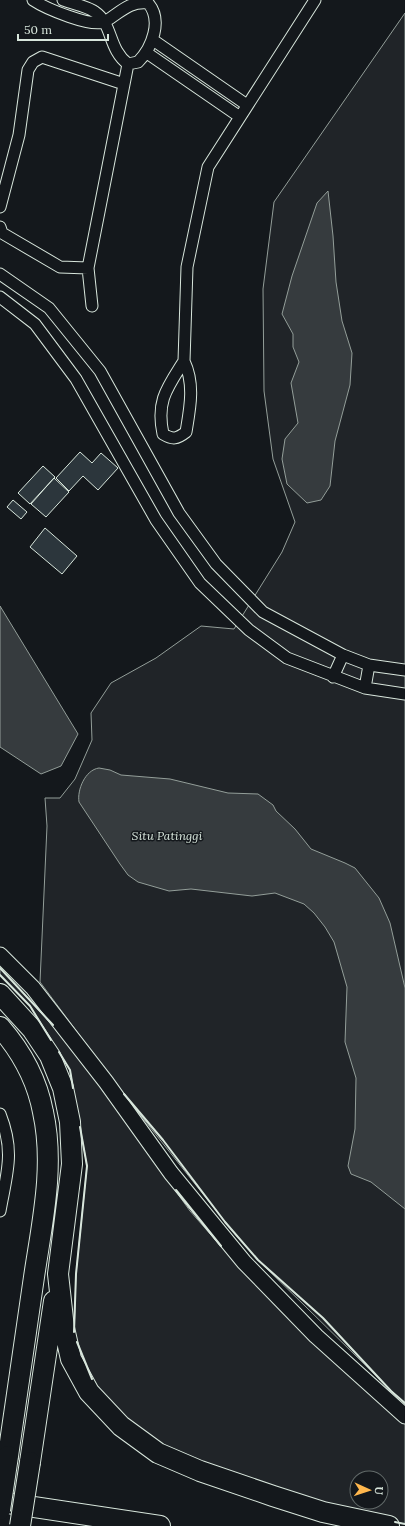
<svg xmlns="http://www.w3.org/2000/svg" width="405" height="1526" viewBox="0 0 405 1526" font-family="Lora,serif">
  <style>
    .green { fill: #202428; stroke: #939e99; fill-rule: evenodd }
    .water { fill: #363b3e; stroke: #939e99 }
    .building { fill: #2c363c; stroke: #d8e6dc }
    .lines { fill: none; stroke-linecap: round; stroke-linejoin: round }
    .street-casing { stroke: #d8e6dc; stroke-width: 13 }
    .secondary-casing { stroke: #d8e6dc; stroke-width: 17 }
    .highway-casing { stroke: #d8e6dc; stroke-width: 22 }
    .street { stroke: #14181c; stroke-width: 11 }
    .secondary { stroke: #14181c; stroke-width: 15 }
    .highway { stroke: #14181c; stroke-width: 20 }
    .highway-bridge-casing { stroke: #d8e6dc; stroke-width: 22; stroke-linecap: butt }
    .highway-bridge { stroke: #14181c; stroke-width: 20 }
    .wall { stroke: #d8e6dc; stroke-width: 2 }
    .labels { text-anchor: middle; dominant-baseline: central; stroke-width: 3; stroke-linejoin: round; paint-order: stroke }
    .water-label { font-size: 12px; font-style: italic; fill: #d8e6dc; stroke: #14181c }
  </style>
  <rect width="100%" height="100%" fill="#14181c"/>
  <path class="green" d="M405 13V1404L258 1260 234 1233 118 1087 40 982 47 826 45 798H60L75 779 92 740 91 713 111 683 156 658 201 626 234 629 282 552 295 522 273 459 264 391 263 289 274 202Z
    M0 968 73 1048 190 1211 246 1275 405 1423V1524L328 1510 157 1444 102 1402 74 1336 76 1274 87 1166 70 1070 30 1006 0 975ZM357 1478H381V1502H357Z"/>
  <path class="water" d="M328 191 333 236 336 282 342 321 352 353 350 385 335 441 330 486 321 500 307 503 287 484 282 459 285 439 298 423 291 383 299 362 293 347V334L282 314 292 276 317 203Z
    M0 606 78 734 61 766 41 774 0 747Z
    M99 768 110 770 121 775 170 779 228 793 258 794 273 805 276 811 295 829 311 849 345 863 355 868 379 898 390 923 405 988V1209L371 1182 351 1174 348 1166 355 1129 356 1078 345 1042 347 987 334 942 325 927 314 913 304 904 275 893 252 896 191 889 169 891 138 882 128 875 120 864 79 802C77 790 85 770 99 768Z"/>
  <path class="building" d="M80 452 92 463 101 453 118 468 98 490 83 476 69 491 56 478Z
    M43 466 55 477 30 504 18 493Z
    M54 478 69 492 46 517 31 504Z
    M13 500 27 512 21 519 7 507Z
    M45 528 77 556 62 574 30 547Z"/>
  <g class="lines">
    <g class="street-casing">
      <path id="street" d="M33 0C45 8 93 29 106 21 121 12 129 1 148 3 163 20 152 48 138 62L128 64C108 49 113 24 95 12 87 6 73 4 63 0
        M153 40 247 105
        M147 53 240 117
        M0 207 19 135 28 70 33 62 42 57 124 84
        M0 227 2 233 60 267 88 268
        M0 274 49 308 100 371 179 513 216 564 263 612 343 655 369 665 405 670
        M0 297 35 324 76 379 156 520 200 583 249 630 287 658 365 688 405 694
        M92 306 88 268 128 64
        M184 361 187 267 208 167 315 0
        M184 361C195 384 190 408 186 432 177 439 173 440 163 434 156 401 167 388 184 361Z
        M333 677 343 655
        M365 688 369 665
        M0 1114C15 1152 7 1172 0 1211"/>
    </g>
    <g class="secondary-casing">
      <path id="secondary" d="M0 955 33 988 106 1082 171 1173 244 1262 316 1336 405 1416"/>
    </g>
    <g class="highway-casing">
      <path id="highway" d="M0 994 32 1029 50 1056 63 1088 70 1122 72 1164 58 1274 64 1328 71 1359 89 1392 121 1426 158 1453 200 1471 273 1496 323 1512 389 1526
        M0 1027C21 1051 37 1080 43 1112 55 1166 42 1223 34 1277 25 1337 16 1397 8 1456
        M30 1462 54 1301
        M0 1502 160 1526"/>
    </g>
    <use href="#street" class="street"/>
    <use href="#secondary" class="secondary"/>
    <use href="#highway" class="highway"/>
    <g class="highway-bridge-casing">
      <path id="highway-bridge" d="M0 1510 8 1456
        M20 1526 30 1462"/>
    </g>
    <use href="#highway-bridge" class="highway-bridge"/>
    <path class="wall" d="M0 968 53 1025
      M0 975 30 1006 51 1040
      M59 1052 70 1070 73 1088
      M124 1094 163 1140 225 1222 258 1260 323 1318 391 1391 405 1403
      M176 1190 221 1246
      M74 1332 76 1274 87 1166 80 1127
      M77 1342 92 1379
      M395 1522 405 1524"/>
  </g>
  <g class="labels">
    <g class="water-label">
      <text x="167" y="835">Situ Patinggi</text>
    </g>
  </g>
  <g transform="translate(369 1490) rotate(93)"><circle r="19" fill="#14181c" stroke="#626a69"/>
  <path d="M0-3L7 15L0 10L-7 15Z" fill="#ffb74d"/>
  <text y="-6" font-size="11" font-weight="bold" text-anchor="middle" fill="#d8e6dc">U</text>
  </g>
  <path d="M18 34v6h90v-6" fill="none" stroke="#d8e6dc" stroke-width="2"/>
  <text x="24" y="34" font-size="12" fill="#d8e6dc" stroke="#14181c" stroke-width="3" paint-order="stroke">50 m</text>
</svg>
